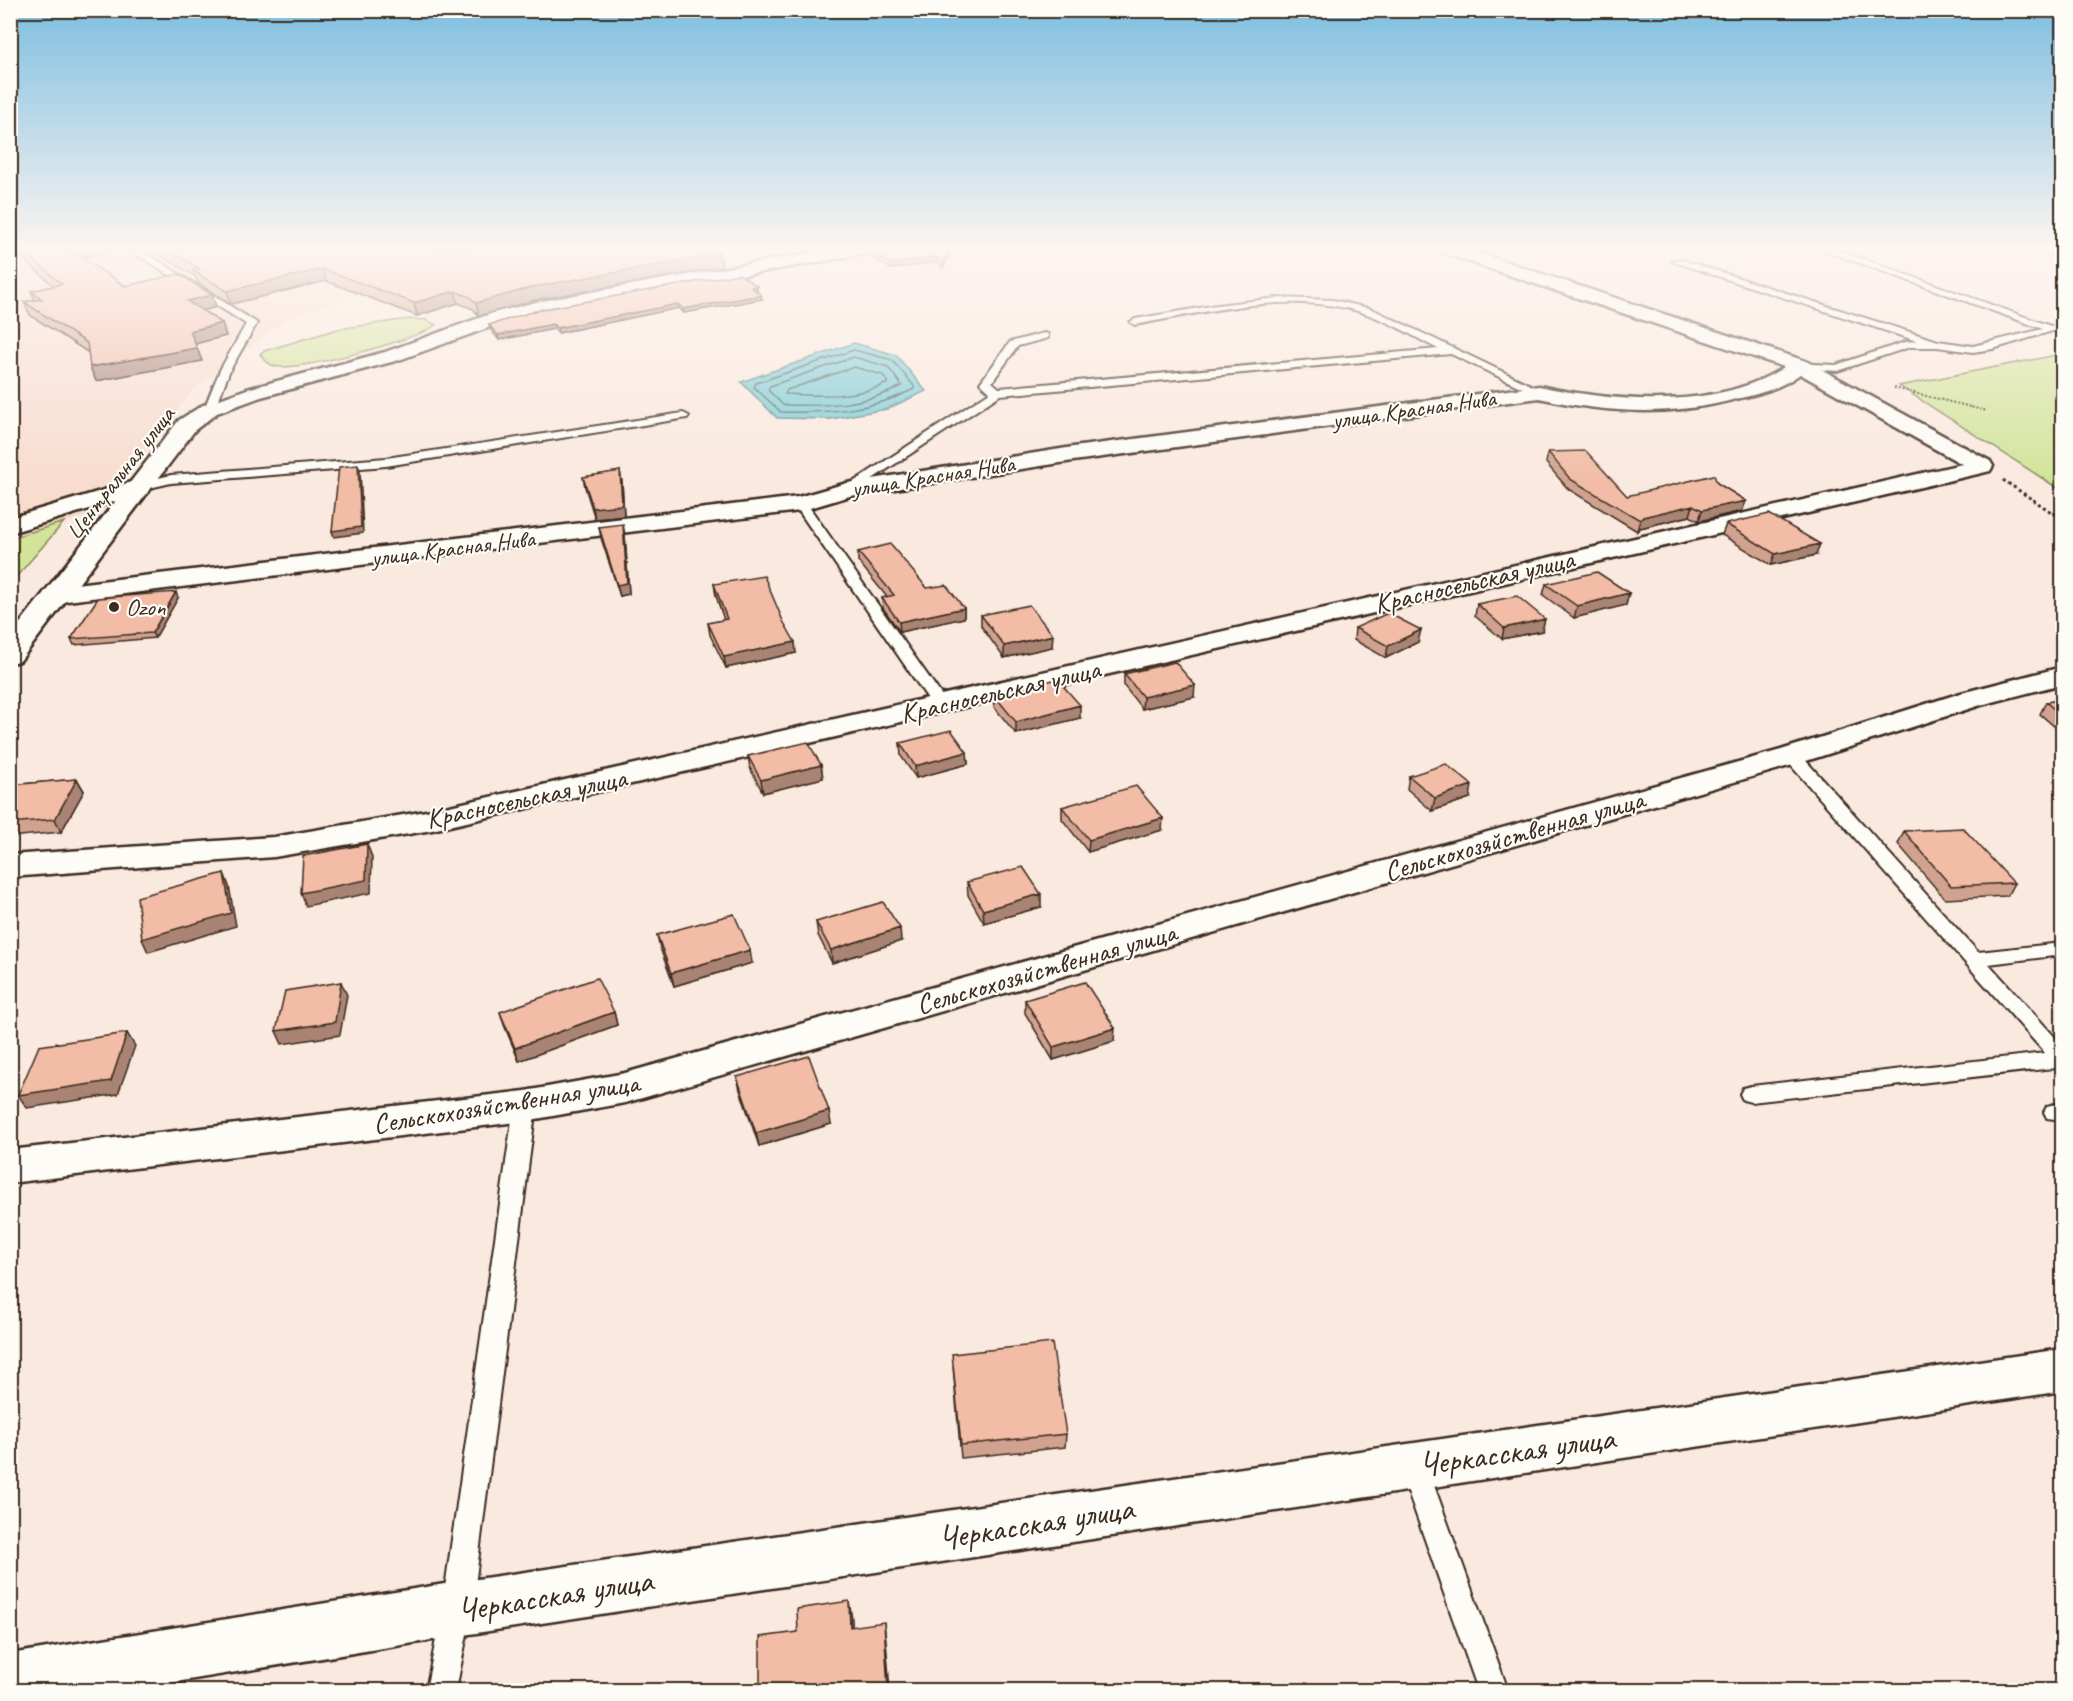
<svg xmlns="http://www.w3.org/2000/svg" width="2073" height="1701" viewBox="0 0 2073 1701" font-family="Caveat,sans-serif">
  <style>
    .built { fill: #f8dcce }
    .green { fill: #d1e498; stroke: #86875b; stroke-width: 1.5 }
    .water { fill: #7cccd6; stroke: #628b8c; stroke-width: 1.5 }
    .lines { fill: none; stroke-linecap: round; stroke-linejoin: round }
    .shore { stroke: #556b68; stroke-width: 1.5 }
    .service-casing { stroke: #3b2a1e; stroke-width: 4 }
    .minor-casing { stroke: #3b2a1e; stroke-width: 5 }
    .tertiary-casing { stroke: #3b2a1e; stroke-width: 5 }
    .path-far1 { stroke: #3b2a1e; stroke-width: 2; stroke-dasharray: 2 2; stroke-linecap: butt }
    .path { stroke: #3b2a1e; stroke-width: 3; stroke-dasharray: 3 3; stroke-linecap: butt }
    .service { fill: #fdfcf7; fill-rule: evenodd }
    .minor { fill: #fdfcf7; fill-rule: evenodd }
    .tertiary { fill: #fdfcf7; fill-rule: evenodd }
    .wall { fill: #d0a28f; stroke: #3b2a1e; stroke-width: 1.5 }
    .shaded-wall { fill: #a98474; stroke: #3b2a1e; stroke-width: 1.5 }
    .building { fill: #f2bca6; stroke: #3b2a1e; stroke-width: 1.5 }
    .poi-dot { fill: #3b2a1e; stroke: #fdfcf7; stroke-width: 2 }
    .labels { text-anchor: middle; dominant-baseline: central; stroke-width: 4.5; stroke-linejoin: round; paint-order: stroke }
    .far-street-label { font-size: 24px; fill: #3b2a1e; stroke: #fdfcf7 }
    .far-poi-label { font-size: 24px; fill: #3b2a1e; stroke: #fdfcf7; text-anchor: start }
    .street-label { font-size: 28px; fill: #3b2a1e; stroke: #fdfcf7 }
    .near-street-label { font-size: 33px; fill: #3b2a1e; stroke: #fdfcf7 }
  </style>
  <rect width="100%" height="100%" fill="#fae9df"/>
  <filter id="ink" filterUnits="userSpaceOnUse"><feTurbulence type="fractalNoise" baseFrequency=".0167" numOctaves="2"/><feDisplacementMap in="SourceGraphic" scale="12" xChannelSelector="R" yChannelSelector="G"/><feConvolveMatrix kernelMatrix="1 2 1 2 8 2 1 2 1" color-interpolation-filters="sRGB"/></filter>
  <g filter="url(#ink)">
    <path class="built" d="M11 248H480L460 253 287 319 193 390 98 513 11 538Z"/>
    <path class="green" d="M409 319 426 320 436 325C419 339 295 373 274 366 268 364 264 360 260 354L264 351 338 329Z
      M2062 354V491L1899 386Z
      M64 522 11 583V538Z"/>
    <path class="water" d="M854 343 896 355 926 391 887 409 830 419 777 418 741 382Z"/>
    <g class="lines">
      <path class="shore" d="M854 350 892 360 914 386V389C872 411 828 413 781 412L754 387 756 383Z
        M854 357 888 367 902 386C864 406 825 406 783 405L768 390 770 386Z
        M854 367 883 375 888 383C858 398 818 396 785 394L787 390Z"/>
      <g class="service-casing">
        <path id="service" d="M127 248H138L257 323 230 370 214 411 210 412 204 409 220 370 246 324Z
          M1818 248H1832L2059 329 1993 349 1973 352 1937 347H1910L1837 371 1799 368 1795 367V363L1836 365 1905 342 1917 341 1671 261 1679 259 1938 341 1973 346 2043 329Z
          M2038 248H2051L2062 253V259Z
          M1277 298 1333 300 1372 309 1545 392 1539 395 1535 394 1451 354 1000 395 851 493H843L841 490 990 392 980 383 1010 342 1044 333 1048 334V338L1018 346 992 382 999 388 1438 349C1411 335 1384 318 1354 310 1283 292 1205 312 1135 325L1130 322 1135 319 1217 305Z
          M683 413 689 416 687 418 386 466 171 483 141 490 135 486 137 483 171 475 386 458Z
          M800 500 805 501 947 703 949 706 947 709H935L794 504Z
          M1792 751 1798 752 1978 952 2062 943V955L1989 964 2062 1045V1067L1751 1102 1743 1100 1740 1094 1743 1088 1751 1086 2045 1053 1786 760 1784 756 1786 752Z
          M525 1098 533 1100 536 1106 472 1609 456 1690H426L442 1609 514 1106 517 1100Z
          M2055 1104H2062V1120L2047 1118 2044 1112 2047 1106Z
          M1413 1453 1423 1457 1427 1466 1508 1690H1478L1399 1466 1403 1457Z"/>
      </g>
      <g class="minor-casing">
        <path id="minor" d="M1438 248H1464L1806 361 1990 461 1993 466 1990 471 1982 473 432 830 274 857 10 877V855L274 837 432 810 1962 464 1800 374C1781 388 1759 394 1736 399 1669 417 1606 413 1539 398L1073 461 850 496 800 511 59 602 50 600 46 594 50 588 59 586 798 497 847 483 1073 447 1539 386C1613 402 1718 411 1784 367L1440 252Z
          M141 479 149 481 153 486 149 491 10 533V518Z
          M2062 667V684L1981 705 1803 762 625 1103 525 1121 10 1183V1150L525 1091 625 1073 1781 750 1961 693Z
          M2062 1349V1391L457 1636 127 1690H10V1654L457 1582Z"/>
      </g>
      <g class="tertiary-casing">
        <path id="tertiary" d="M838 248H876L868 253 538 312 507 321 399 360 261 397 217 413 195 430 20 661 10 663V636L179 420 203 405 247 389 385 352 493 313 536 302Z"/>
      </g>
      <path class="path-far1" d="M1894 388 1987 411"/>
      <path class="path" d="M2003 480 2062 519"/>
      <use href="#service" class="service"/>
      <use href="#minor" class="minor"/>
      <use href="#tertiary" class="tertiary"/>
    </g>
    <path class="wall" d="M11 248H126L82 258 125 286 212 295 216 307 203 311 222 323 226 336 195 344 202 361 96 381 90 367 89 353 30 315 24 302 35 300 31 291 54 286Z
      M147 248H711L720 254 722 267 535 300 479 316 473 309 458 303 417 316 326 281 231 304 198 283 195 276Z
      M954 248 943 267 936 262 891 269 867 255V250Z
      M757 290 756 291 762 299 684 313 679 308 558 333 554 329 499 340 490 329 489 325Z
      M1548 452 1627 496 1717 483 1746 501 1742 511 1699 521 1690 516 1640 528 1637 531 1568 489 1546 463Z
      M620 471 622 482 624 516 595 519 585 487 583 477Z
      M1726 524 1816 555 1771 565 1722 535Z
      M599 527 625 535 629 594 620 596 601 538Z
      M858 552 964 608V618L900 632 883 608 882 598 887 597 858 561Z
      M714 584 796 653 726 668 710 635 708 623 724 620 716 596Z
      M1546 584 1629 593 1626 605 1574 618 1543 595Z
      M178 598 155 638 74 645 71 639Z
      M1477 604 1542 631 1502 639 1475 616Z
      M981 615 1052 647 1004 658 981 626Z
      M1355 628 1418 642 1386 658 1354 640Z
      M1124 674 1194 697 1142 709 1124 686Z
      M994 695 1080 718 1016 734 994 707Z
      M2062 700V733L2040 714 2046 702Z
      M900 743 967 752 968 764 916 778 901 756Z
      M748 756 821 765 823 778 763 793 750 768Z
      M1409 776 1470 798 1432 811 1407 789Z
      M77 779 84 791 61 832 10 837V785Z
      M1062 807 1162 830 1088 852 1062 819Z
      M1904 831 2014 883 2007 896 1945 899 1898 844Z
      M967 882 1041 907 984 923 968 895Z
      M816 922 901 941 832 963 818 935Z
      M657 935 752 963 674 986 660 948Z
      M1025 1000 1114 1041 1053 1060 1025 1013Z
      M500 1012H614L617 1025 519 1061 504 1025Z
      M737 1077 831 1124 759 1146 740 1090Z
      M953 1367 1066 1434 1065 1447 961 1458Z"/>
    <path class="shaded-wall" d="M67 248H126L72 260Z
      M951 248H954L943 267V262Z
      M720 254 722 267 535 300 479 316 476 303 533 287Z
      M936 257V262L891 269V264Z
      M323 269 326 281 231 304 227 291Z
      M757 286V290L751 292V287Z
      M455 291 458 303 417 316 414 303Z
      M212 295 216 307 191 314 187 301Z
      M761 295 762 299 684 313 683 309Z
      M678 304 679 308 558 333 557 328Z
      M222 323 226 336 194 344 190 331Z
      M553 324 554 329 499 340 498 335Z
      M197 348 202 361 96 381 90 367Z
      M358 465 360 470 363 533 334 537 332 531Z
      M620 471 622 482 624 516 595 519 593 508Z
      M1746 501 1742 511 1699 521 1702 510Z
      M1693 505 1690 516 1640 528 1637 531 1640 520 1643 517Z
      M623 524 625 535 629 594 620 596 617 585Z
      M1820 544 1816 555 1771 565 1775 554Z
      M176 592 178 598 155 638 152 633Z
      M1629 593 1626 605 1574 618 1577 606Z
      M964 608V618L900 632 899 622Z
      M1545 619 1542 631 1502 639 1504 628Z
      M1421 630 1418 642 1386 658 1388 646Z
      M1053 635 1052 647 1004 658V646Z
      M795 642 796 653 726 668 724 657Z
      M1195 685 1194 697 1142 709 1143 697Z
      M1080 705V718L1016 734V722Z
      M967 752 968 764 916 778 915 766Z
      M821 765 823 778 763 793 761 780Z
      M77 779 84 791 61 832 55 819Z
      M1472 785 1470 798 1432 811 1435 798Z
      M1163 818 1162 830 1088 852 1089 840Z
      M367 844 372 857 371 893 306 906 301 893Z
      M224 873 229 886 236 926 148 952 142 939Z
      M1041 894V907L984 923 983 910Z
      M900 928 901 941 832 963 831 950Z
      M750 950 752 963 674 986 671 973Z
      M341 982 347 995 340 1035 282 1044 276 1031Z
      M614 1012 617 1025 519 1061 515 1048Z
      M1115 1028 1114 1041 1053 1060V1047Z
      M127 1033 135 1046 118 1094 27 1108 18 1095Z
      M829 1111 831 1124 759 1146 756 1133Z
      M849 1601 852 1619 853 1645 850 1627Z
      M884 1622 886 1640 890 1690H888Z"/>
    <path class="building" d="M20 248H67L125 286 179 274 212 295 187 301 222 323 190 331 197 348 90 367 87 343 24 302 42 299 31 291 62 284Z
      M164 248H711L720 254 533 287 476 303 470 297 455 291 414 303 323 269 227 291 193 271 200 269Z
      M870 248H951L943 262 936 257 891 264 867 250Z
      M739 274 757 286 751 287 761 295 683 309 678 304 557 328 553 324 498 335 489 325 538 310Z
      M1586 451 1627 496 1714 475 1717 483 1746 501 1702 510 1693 505 1643 517 1640 520 1570 479 1548 452Z
      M358 465 361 527 332 531 339 467Z
      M620 471 622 505 593 508 583 477Z
      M1769 514 1820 544 1775 554 1726 524Z
      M623 524 627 583 617 585 599 527Z
      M890 544 927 588 946 585 964 608 899 622 882 598 894 595 858 552Z
      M1597 572 1629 593 1577 606 1546 584Z
      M764 576 783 621 795 642 724 657 708 623 727 619 714 584Z
      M176 592 152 633 71 639 98 598Z
      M1517 596 1545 619 1504 628 1477 604Z
      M1029 605 1053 635 1004 646 981 615Z
      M1388 613 1421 630 1388 646 1355 628Z
      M1175 662 1195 685 1143 697 1124 674Z
      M1057 679 1080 705 1016 722 994 695Z
      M2062 700V716L2046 702Z
      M951 730 967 752 915 766 900 743Z
      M808 742 821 765 761 780 748 756Z
      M1446 764 1472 785 1435 798 1409 776Z
      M77 779 55 819 10 823V785Z
      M1136 786 1163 818 1089 840 1062 807Z
      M1963 828 2014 883 1951 886 1904 831Z
      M367 844 366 880 301 893 303 856Z
      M1023 867 1041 894 983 910 967 882Z
      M224 873 231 913 142 939 137 897Z
      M883 902 900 928 831 950 816 922Z
      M734 914 750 950 671 973 657 935Z
      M597 978 614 1012 515 1048 500 1012Z
      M341 982 335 1022 276 1031 285 991Z
      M1085 982 1115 1028 1053 1047 1025 1000Z
      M127 1033 111 1081 18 1095 39 1046Z
      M809 1056 829 1111 756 1133 737 1077Z
      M1052 1343 1066 1434 961 1445 952 1354Z
      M849 1601 850 1627 884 1622 888 1690H760V1637L798 1632 797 1609Z"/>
  </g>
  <linearGradient id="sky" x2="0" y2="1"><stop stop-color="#7dbee1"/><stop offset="0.51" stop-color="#fdf5f1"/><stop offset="1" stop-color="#fdf5f1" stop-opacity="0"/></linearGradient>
  <rect width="2073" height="486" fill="url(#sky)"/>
  <circle class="poi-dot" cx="114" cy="607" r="6"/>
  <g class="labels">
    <g class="far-street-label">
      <text transform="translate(1414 409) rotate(-8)">улица Красная Нива</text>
      <text transform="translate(120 473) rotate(-52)">Центральная улица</text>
      <text transform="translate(933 476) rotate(-9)">улица Красная Нива</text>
      <text transform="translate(453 548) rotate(-7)">улица Красная Нива</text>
    </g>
    <g class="far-poi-label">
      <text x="126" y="607">Ozon</text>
    </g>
    <g class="street-label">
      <text transform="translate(1474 581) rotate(-13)">Красносельская улица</text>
      <text transform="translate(1000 691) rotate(-13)">Красносельская улица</text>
      <text transform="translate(526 798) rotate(-12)">Красносельская улица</text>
      <text transform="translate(1514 835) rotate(-16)">Сельскохозяйственная улица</text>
      <text transform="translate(1046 968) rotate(-16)">Сельскохозяйственная улица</text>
      <text transform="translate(506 1103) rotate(-9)">Сельскохозяйственная улица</text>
    </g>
    <g class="near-street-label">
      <text transform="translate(1517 1451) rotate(-8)">Черкасская улица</text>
      <text transform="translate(1036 1523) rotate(-9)">Черкасская улица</text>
      <text transform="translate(555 1595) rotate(-9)">Черкасская улица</text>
    </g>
  </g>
  <rect width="2073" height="1701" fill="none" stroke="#fdfcf7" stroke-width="36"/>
  <rect x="18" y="18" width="2037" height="1665" fill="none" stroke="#3b2a1e" stroke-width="2" filter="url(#ink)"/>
</svg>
